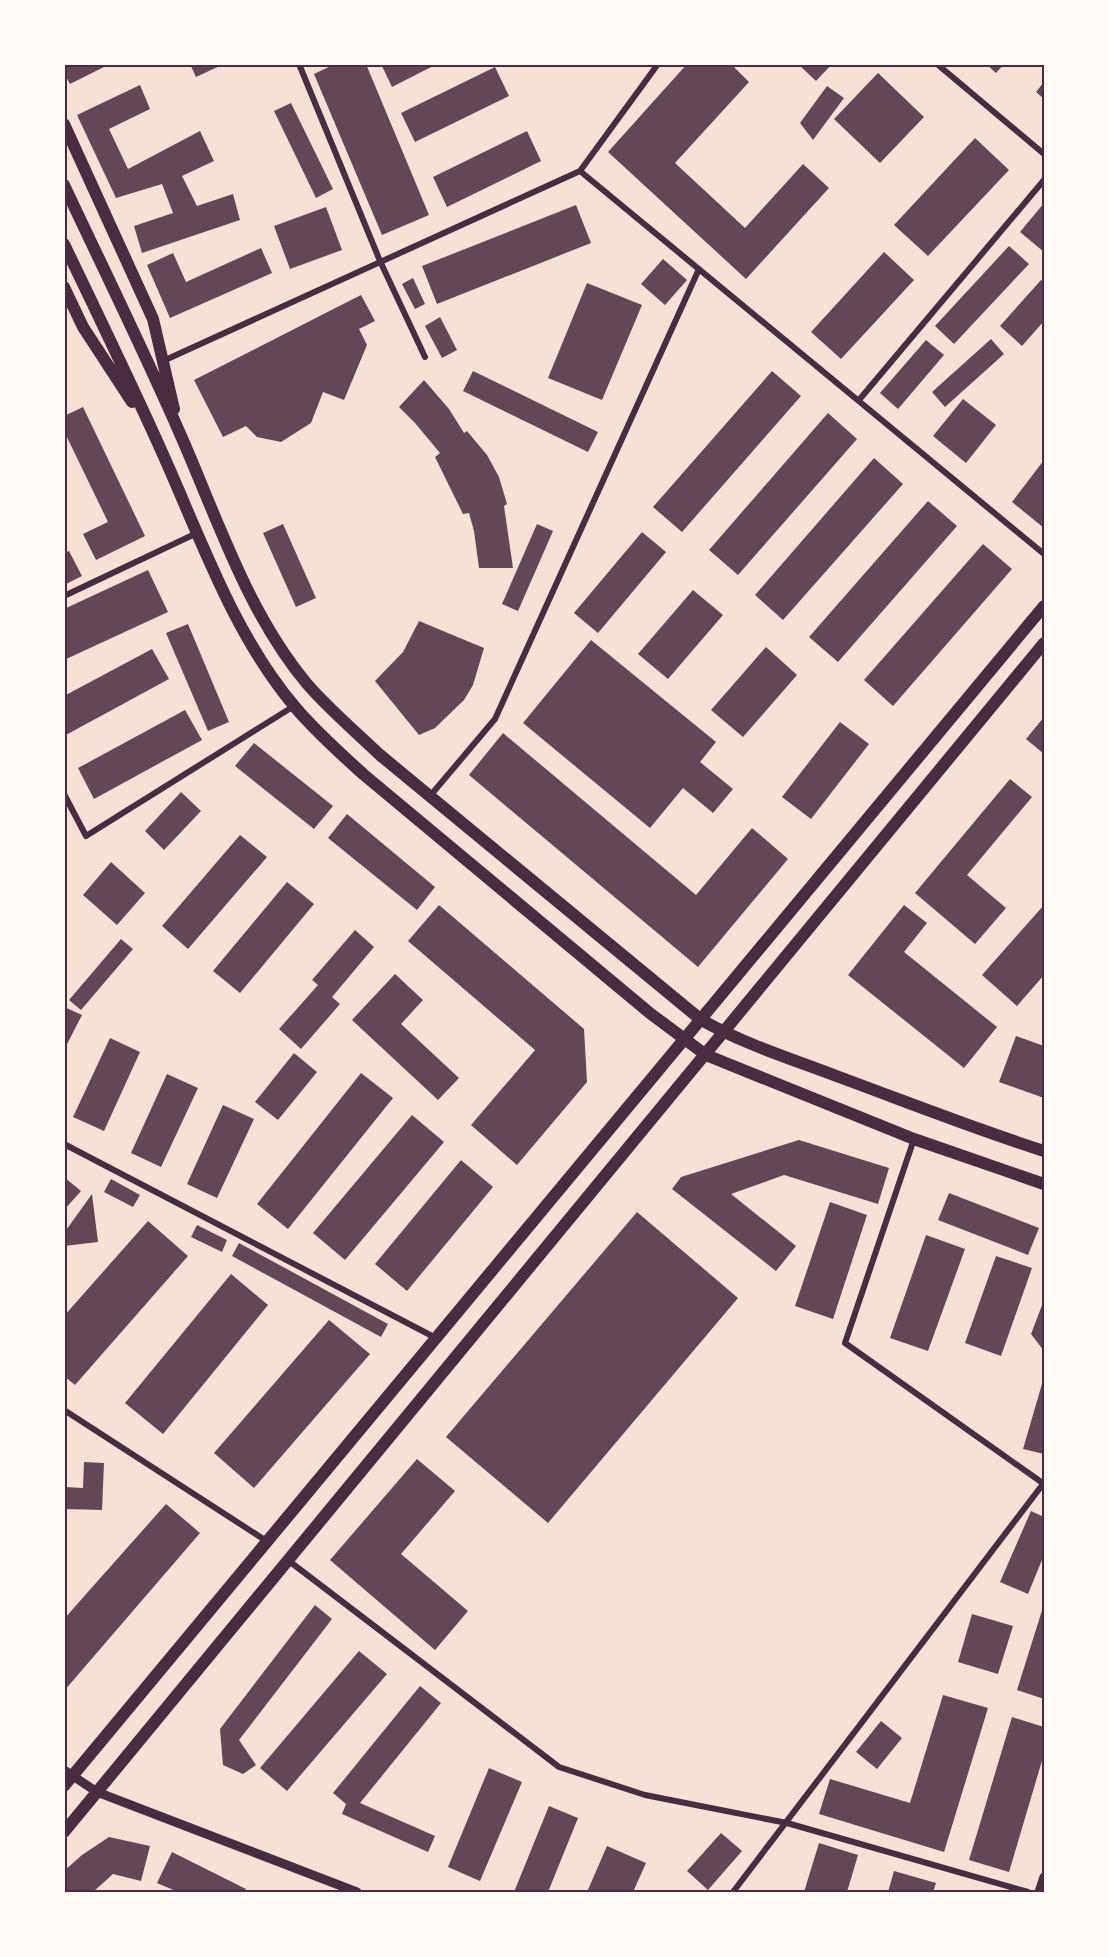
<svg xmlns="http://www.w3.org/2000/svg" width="1109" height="1957" viewBox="0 0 1109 1957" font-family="Roboto,sans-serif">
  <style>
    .building { fill: #644757 }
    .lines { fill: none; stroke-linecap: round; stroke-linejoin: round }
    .minor { stroke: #4a2c40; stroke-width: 6 }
    .tertiary { stroke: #4a2c40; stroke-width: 9 }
    .primary { stroke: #4a2c40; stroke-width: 12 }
    .neatline { fill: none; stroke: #4a2c40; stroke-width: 2 }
  </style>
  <rect width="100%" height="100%" fill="#f7e1d7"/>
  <path class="building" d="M64 64H110L70 84 64 73Z
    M190 64H224L196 77Z
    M335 64H366L429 215 382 235 314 74Z
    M381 64H437L392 87Z
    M687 64H731L749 82 675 163 745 228 803 164 829 188 746 279 608 152Z
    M798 64H832L816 81Z
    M986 64H1004L996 73Z
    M495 67 509 96 415 142 401 113Z
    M878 73 924 117 880 163 834 119Z
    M1044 82V99L1036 92Z
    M140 85 150 109 109 129 128 169 200 131 214 161 182 176 197 206 233 194 240 220 142 253 134 226 173 213 162 184 116 198 77 115Z
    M827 86 844 98 813 140 800 123Z
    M291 103 333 189 316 198 274 111Z
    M527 131 541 161 447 207 433 177Z
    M975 138 1009 170 928 256 894 225Z
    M1044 203V252L1020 232Z
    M576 205 591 243 437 304 422 266Z
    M326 207 342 250 290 269 274 226Z
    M1009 246 1029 264 954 344 935 326Z
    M261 248 272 273 170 318 147 265 173 253 186 282Z
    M884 252 914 280 841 359 811 332Z
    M663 259 687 280 665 305 641 284Z
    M413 278 425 304 415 309 402 284Z
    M1041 280 1044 282V321L1022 346 1000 326Z
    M587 283 642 305 602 400 548 378Z
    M361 295 375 321 359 329 367 345 344 400 323 392 311 423 281 442 257 437 246 426 223 437 194 380Z
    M440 317 457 350 442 358 425 326Z
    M991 339 1004 354 945 407 932 392Z
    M926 340 944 355 898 409 880 393Z
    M473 371 598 432 588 452 463 391Z
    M772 371 801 396 682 532 653 507Z
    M424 380 449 409 464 433 467 431 487 455 499 477 507 504 504 506 513 568H479L474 531 469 513 463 514 435 457 440 453 415 423 399 407Z
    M963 399 996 425 966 463 933 436Z
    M83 407 145 536 96 560 83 534 108 522 64 431V416Z
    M828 413 857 439 738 575 709 550Z
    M874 458 903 484 783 620 755 595Z
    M1044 460V528L1012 502Z
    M928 501 957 526 838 662 809 637Z
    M283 524 316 598 296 607 263 533Z
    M537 524 553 531 518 611 502 604Z
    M642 532 666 552 598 633 574 613Z
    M983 544 1012 569 893 706 864 680Z
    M69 551 82 576 64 585V553Z
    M148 570 168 612 64 660V609Z
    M693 590 723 615 668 679 638 654Z
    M419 621 484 648 473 685 464 700 435 728 419 735 375 681 403 652Z
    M188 624 229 722 208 731 166 633Z
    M591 640 716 742 700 762 733 789 713 813 683 788 650 828 523 723Z
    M766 647 797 675 743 737 711 710Z
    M152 649 169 679 64 736V696Z
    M185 710 202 740 94 799 78 768Z
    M1044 717V754L1026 739Z
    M840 722 869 744 811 819 782 797Z
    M503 733 696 895 752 828 788 859 698 967 469 775Z
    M254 743 333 806 314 829 235 766Z
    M1010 779 1032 797 967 875 1006 908 975 944 915 893Z
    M181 792 201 811 164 850 145 831Z
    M347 814 435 887 417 910 328 838Z
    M240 835 267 857 188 949 162 926Z
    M111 862 145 893 117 925 83 895Z
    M287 882 314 904 240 993 213 971Z
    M439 905 584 1029 587 1082 517 1165 471 1125 535 1050 408 941Z
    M904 905 927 923 904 952 997 1027 964 1068 848 975Z
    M1044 905V975L1017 1006 982 975Z
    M355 930 374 947 332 997 340 1004 301 1049 279 1029 318 985 312 980Z
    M121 939 133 949 81 1010 69 1000Z
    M395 974 423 1000 401 1024 459 1078 438 1100 352 1020Z
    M64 1007 82 1015 64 1050Z
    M1016 1036 1044 1046V1098L999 1082Z
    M110 1038 140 1052 104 1131 73 1117Z
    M294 1053 317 1072 278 1120 255 1102Z
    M361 1073 393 1098 288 1229 257 1204Z
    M167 1074 198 1088 161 1167 131 1153Z
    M223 1105 254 1119 217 1198 187 1184Z
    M412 1115 444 1142 345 1260 313 1233Z
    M799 1140 889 1168 878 1204 784 1175 731 1194 796 1246 776 1271 672 1189 681 1177Z
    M461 1160 493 1187 407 1291 375 1264Z
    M64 1177 81 1191 64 1210Z
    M111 1179 140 1195 133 1207 104 1192Z
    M949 1193 1039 1228 1028 1255 938 1220Z
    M92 1194 98 1242 64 1246V1233Z
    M830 1202 867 1215 833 1319 795 1306Z
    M637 1212 738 1298 548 1523 446 1437Z
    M148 1221 188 1256 75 1385 64 1376V1316Z
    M197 1225 227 1240 222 1252 191 1237Z
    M926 1235 965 1249 928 1351 890 1338Z
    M239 1243 388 1324 381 1337 232 1256Z
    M996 1256 1032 1268 1001 1356 965 1343Z
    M231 1274 268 1305 163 1434 125 1403Z
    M1044 1300V1351L1031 1334Z
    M329 1320 370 1354 254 1488 214 1453Z
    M1044 1377V1454L1023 1449Z
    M417 1459 455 1491 401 1554 468 1611 435 1650 330 1560Z
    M84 1462 104 1463 102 1510 64 1509V1487L83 1488Z
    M166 1504 200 1533 64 1691V1619Z
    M1031 1511 1044 1517V1555L1028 1594 1000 1582Z
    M1044 1604V1699L1017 1690Z
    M315 1605 332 1619 239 1740 256 1765 243 1774 223 1765 220 1729Z
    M972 1614 1013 1626 998 1674 958 1662Z
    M359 1651 387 1674 287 1791 260 1768Z
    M420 1686 441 1703 360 1803 435 1836 428 1852 342 1814 346 1804 333 1793Z
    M943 1695 988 1708 944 1852 819 1814 830 1779 910 1803Z
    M1012 1717 1044 1727V1754L1009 1872 969 1860Z
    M881 1721 902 1738 877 1769 856 1752Z
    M489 1768 522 1782 480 1881 448 1867Z
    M549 1806 578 1818 548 1892H514Z
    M721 1833 742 1851 708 1890 687 1871Z
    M109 1837 150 1846 141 1881 113 1874 93 1892H64V1871L82 1855Z
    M819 1843 858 1855 847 1892H804Z
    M607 1846 646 1863 633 1892H587Z
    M172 1852 246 1889 244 1892H178L157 1883Z
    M894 1871 936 1883 933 1892H888Z"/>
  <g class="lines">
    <path class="minor" d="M299 64 380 261 425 357
      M937 64 1044 154
      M580 171 1044 554
      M163 361 580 171 658 64
      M859 400 1044 180
      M64 596 197 533
      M64 794 86 836 294 706
      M430 796 495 719 699 269
      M914 1139 845 1343 1044 1484
      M64 1144 436 1338
      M64 1410 268 1542
      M289 1561 559 1767 645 1795 787 1823 1028 1892
      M733 1892 1043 1484"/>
    <path class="tertiary" d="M64 1770 97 1792 357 1892
      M1039 1892 1044 1877"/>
    <path class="primary" d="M64 124 153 319 174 409
      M64 185C103 268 144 351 181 436 218 520 248 614 308 685 330 710 356 732 380 755L700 1019C743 1044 792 1059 839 1077 907 1102 975 1129 1044 1151
      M64 244C97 313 130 381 161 450 200 536 233 634 295 707 316 732 340 753 363 774L651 1014 706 1055 914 1139 1044 1184
      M64 287 83 327 132 402
      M64 1786 1044 606
      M64 1832 1044 643"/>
  </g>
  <rect width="1109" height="1957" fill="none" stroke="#fffaf5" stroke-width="132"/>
  <rect x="66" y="66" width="977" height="1825" class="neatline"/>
</svg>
